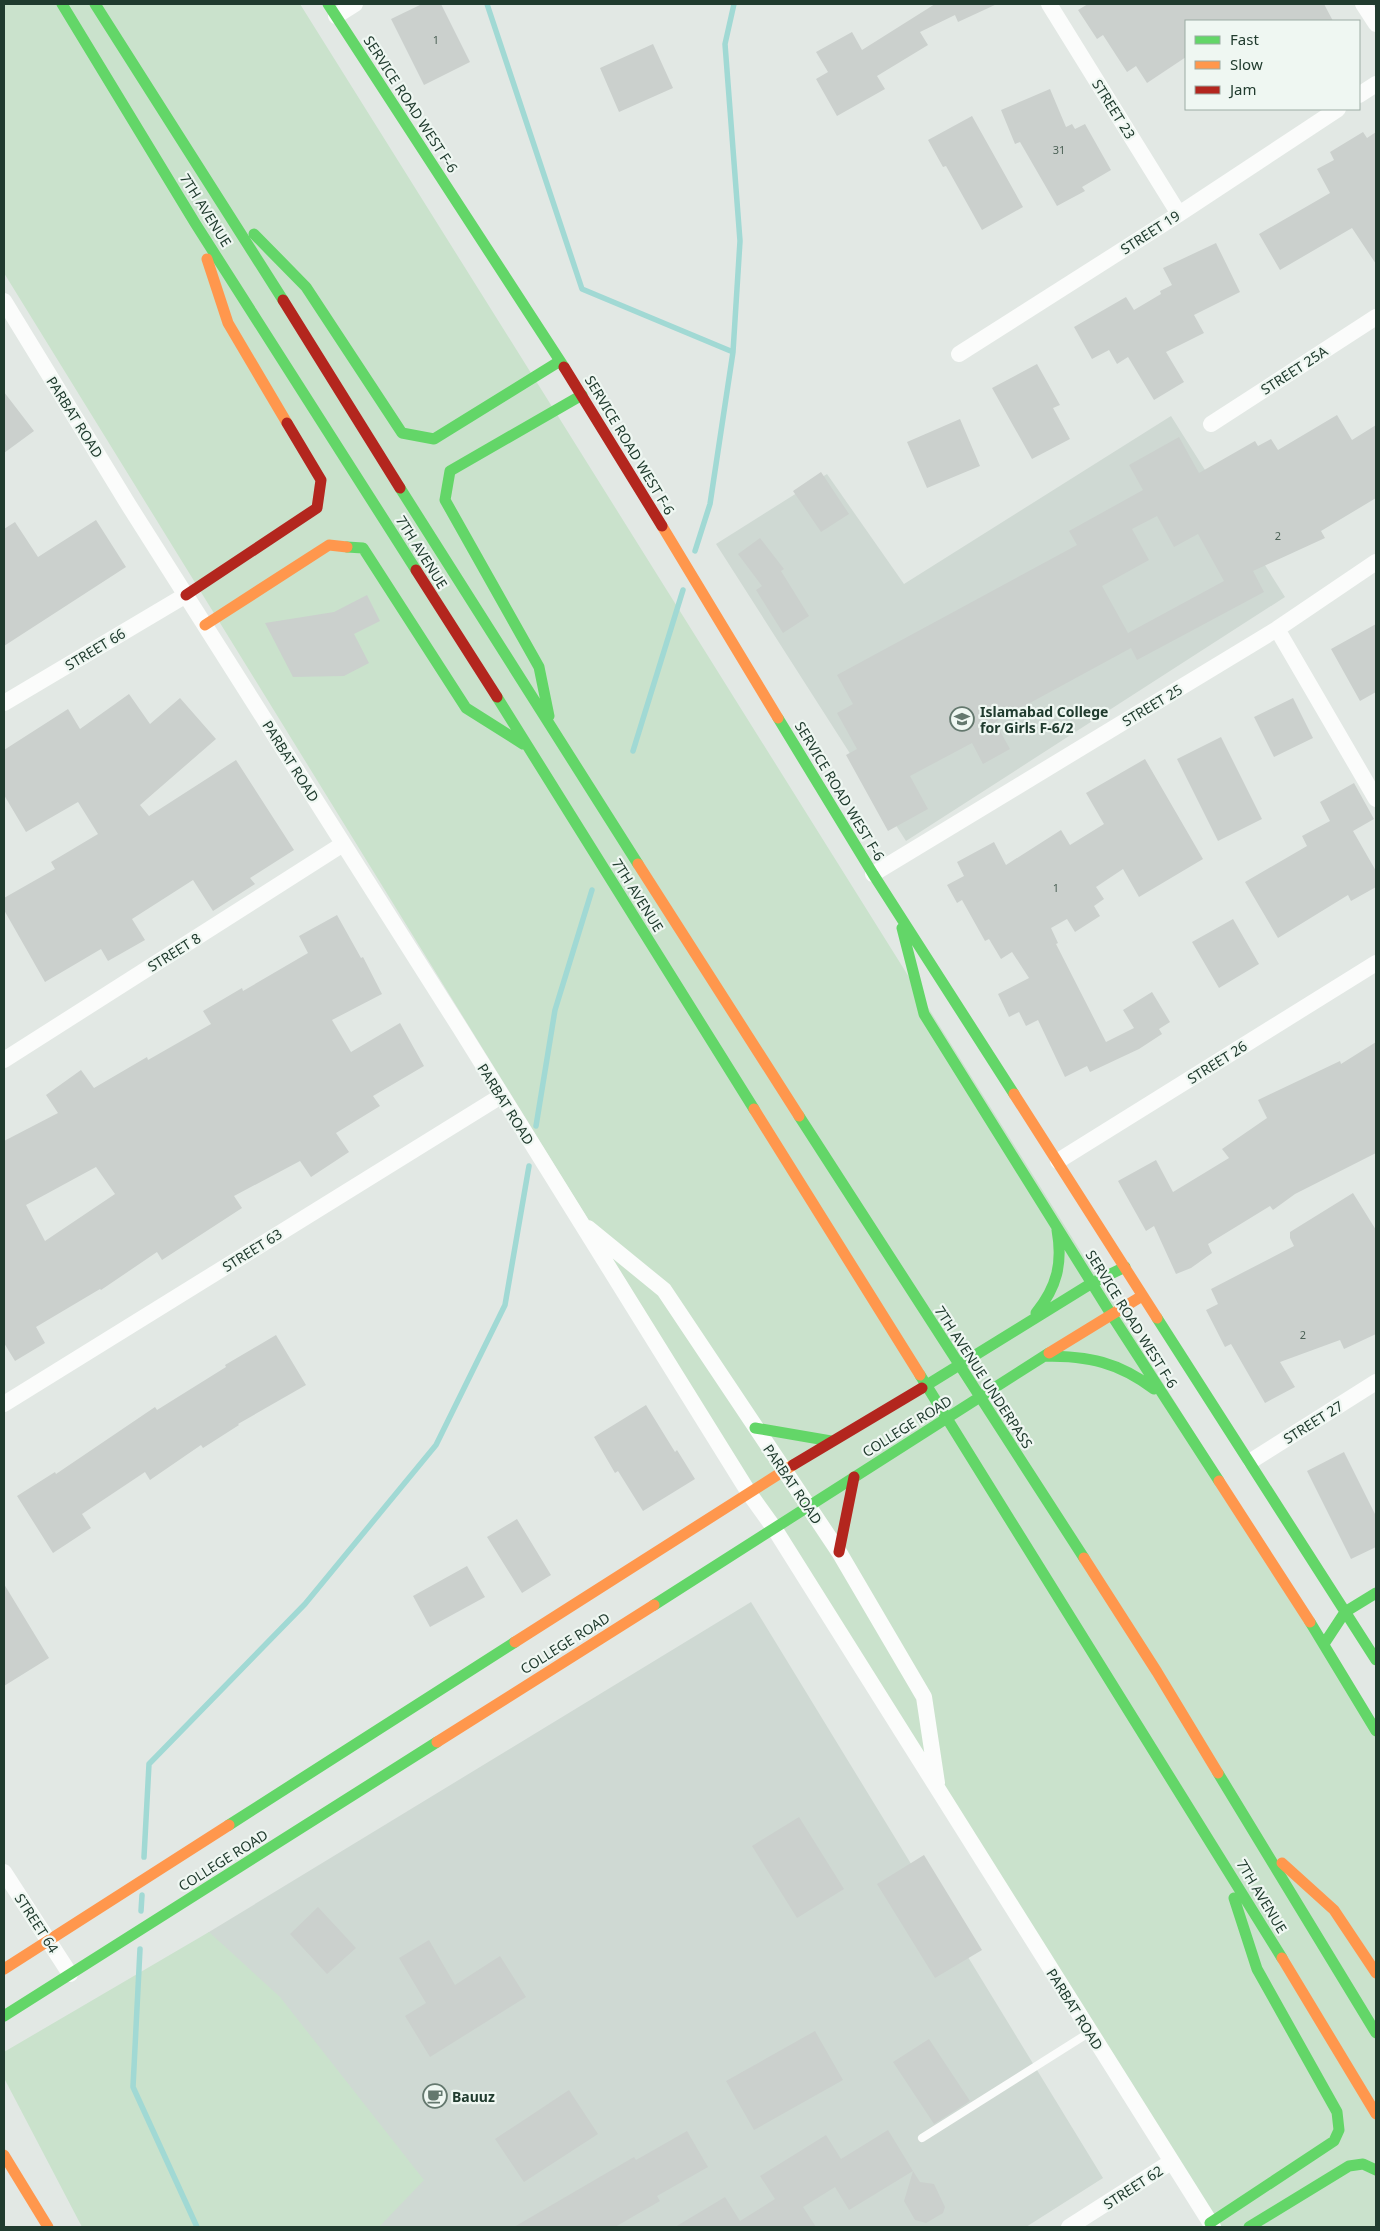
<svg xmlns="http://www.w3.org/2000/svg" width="1380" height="2231" viewBox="0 0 1380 2231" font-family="'Noto Sans',sans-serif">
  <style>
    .built { fill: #cfd9d3 }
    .green { fill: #cae2cc }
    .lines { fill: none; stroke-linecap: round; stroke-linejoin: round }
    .stream { stroke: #a1d9d4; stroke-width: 5.5 }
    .building { fill: #cbd0cd; fill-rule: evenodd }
    .lane { stroke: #fbfcfb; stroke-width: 8 }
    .street { stroke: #fbfcfb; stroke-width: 16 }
    .fast { stroke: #63d668; stroke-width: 11 }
    .slow { stroke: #ff974d; stroke-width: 11 }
    .jam { stroke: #b3261e; stroke-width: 11 }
    .labels { text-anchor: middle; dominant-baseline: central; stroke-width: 4.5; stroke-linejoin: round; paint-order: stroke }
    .number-label { font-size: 11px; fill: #4c6156 }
    .street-label { font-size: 14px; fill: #203b2e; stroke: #eff7f2 }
    .poi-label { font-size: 14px; font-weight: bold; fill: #203b2e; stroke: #eff7f2; text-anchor: start }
  </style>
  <rect width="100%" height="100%" fill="#e2e8e4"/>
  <path class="built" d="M1171 416 1285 597 906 841 716 544 827 474 904 584Z
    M751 1602 1103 2178 1026 2227H334L158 1974 209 1932Z"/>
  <path class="green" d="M4 4H300L1312 1621 1376 1737V2227H1210L4 273Z
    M209 1932 280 1997 424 2180 379 2227H82L4 2078V2052Z"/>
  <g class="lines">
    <path class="stream" d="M487 4 582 289 733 352 710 504 695 551
      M733 352 740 241 725 44 734 4
      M633 751 683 590
      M536 1126 555 1010 592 890
      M144 1857 149 1764 305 1604 436 1445 505 1305 529 1166
      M141 1911 142 1895
      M140 1949 133 2087 197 2227"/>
  </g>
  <path class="building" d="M422 4H441L470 62 424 85 391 19Z
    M935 4H997L958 22 955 15 920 32 928 45 877 76 885 89 837 116 816 79 828 72 816 52 852 32 862 50Z
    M1088 4H1324L1333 21H1186V57L1147 83 1136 66 1127 72 1103 35 1097 39 1078 10Z
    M653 44 673 88 619 112 600 68Z
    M1050 89 1066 127 1072 124 1075 129 1085 124 1111 170 1082 187 1085 191 1057 206 1020 142 1015 144 1001 110Z
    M972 116 1023 207 982 230 946 166 943 167 928 140Z
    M1363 132 1367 138 1376 132V264L1352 228 1280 270 1259 234 1330 193 1317 169 1334 160 1330 152Z
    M1216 243 1240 292 1194 315 1204 333 1166 352 1184 382 1154 400 1128 357 1117 364 1109 350 1092 359 1074 327 1126 297 1134 310 1161 294 1160 291 1172 285 1163 268Z
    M1037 364 1060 405 1053 408 1070 439 1032 459 992 388Z
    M4 392 34 431 4 453Z
    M1337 415 1352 440 1376 425V498L1321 531 1325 538 1253 571 1264 592 1137 660 1131 648 995 722 1010 749 983 764 972 743 910 776 928 809 888 831 846 755 857 749 837 713 853 704 837 675 1077 545 1069 531 1143 490 1129 465 1179 437 1199 473 1255 441 1258 446 1271 439 1278 450ZM1157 516 1174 547 1198 534 1224 581 1128 633 1102 586 1149 560 1132 529Z
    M960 419 980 466 927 488 907 442Z
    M821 472 849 514 821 532 793 491Z
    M96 520 126 567 4 646V529L15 522 38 557Z
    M760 538 784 569 781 571 809 616 783 633 756 590 762 586 738 554Z
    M367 595 380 621 354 634 369 663 344 676 293 677 265 623 334 612Z
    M1376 624V692L1360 701 1331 649Z
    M129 694 150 724 180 698 216 739 140 805 149 816 236 760 294 850 250 878 255 884 213 911 193 880 132 919 145 940 108 961 101 949 45 982 4 910V898L55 869 51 862 98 834 78 802 26 832 4 795V750L68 709 80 729Z
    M1293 698 1313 738 1274 757 1254 717Z
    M1221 737 1262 819 1218 841 1177 759Z
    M1145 759 1203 859 1139 897 1123 869 1096 887 1104 899 1094 906 1100 916 1075 932 1067 919 1051 928 1058 943 1056 944 1106 1042 1134 1028 1123 1010 1152 992 1170 1022 1159 1029 1162 1034 1139 1049 1090 1072 1087 1066 1065 1077 1038 1020 1026 1026 1019 1012 1009 1017 998 994 1029 978 1012 952 1001 959 989 939 985 941 962 900 957 903 947 885 964 876 957 862 994 842 1006 865 1061 830 1070 845 1104 824 1086 793Z
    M1354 783 1374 819 1353 831 1376 871V887L1351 901 1348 895 1278 938 1245 882 1307 846 1302 836 1330 821 1320 802Z
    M337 915 361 958 363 957 382 994 332 1020 351 1052 400 1023 424 1066 373 1096 380 1106 336 1133 349 1152 311 1177 300 1161 234 1196 242 1208 162 1260 157 1252 101 1290 100 1289 36 1327 45 1343 15 1361 4 1343V1141L58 1113 46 1095 81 1070 94 1088 147 1057 148 1060 211 1024 203 1011 242 988 243 991 308 953 299 936ZM96 1167 115 1194 45 1241 26 1205Z
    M1233 919 1259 964 1219 988 1192 942Z
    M1376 1042V1153L1295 1194 1273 1210 1270 1206 1208 1244 1212 1253 1191 1268 1176 1274 1154 1226 1146 1231 1118 1181 1156 1160 1173 1192 1229 1158 1222 1149 1267 1118 1258 1100 1340 1061 1341 1064Z
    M1353 1193 1376 1230V1334L1344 1349 1340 1340 1280 1362 1295 1387 1265 1403 1231 1344 1225 1347 1206 1310 1218 1304 1211 1289 1294 1246 1290 1238V1232Z
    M276 1335 306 1385 238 1424 239 1425 203 1448 201 1445 150 1480 145 1472 82 1514 91 1528 53 1553 17 1496 55 1472 56 1474 155 1407 157 1410 226 1367 225 1365Z
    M646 1405 675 1452 677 1450 695 1479 643 1511 618 1471 615 1473 594 1437Z
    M1344 1452 1376 1516V1547L1351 1559 1307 1471Z
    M517 1519 551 1575 522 1593 487 1537Z
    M467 1566 485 1597 430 1627 413 1596Z
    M4 1584 49 1658 4 1686Z
    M799 1817 844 1889 797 1918 752 1846Z
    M924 1855 982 1950 935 1978 877 1884Z
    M318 1907 356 1948 327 1974 290 1934Z
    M429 1940 455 1985 500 1956 526 1997 430 2057 405 2016 426 2003 399 1958Z
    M815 2031 843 2080 754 2130 726 2081Z
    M929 2039 970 2101 934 2124 893 2062Z
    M569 2090 598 2134 524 2182 495 2139Z
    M888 2130 913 2171 849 2210 835 2187 803 2207 816 2227H675L725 2197 740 2221 775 2199 760 2176 826 2135 841 2159Z
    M687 2131 708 2167 657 2196 660 2201 615 2227H514L634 2157 636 2160Z
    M913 2171 920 2182 934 2184 945 2207 943 2213 926 2223 915 2220 904 2201Z"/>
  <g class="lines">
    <path class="lane" d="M922 2138 1090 2032"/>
    <path class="street" d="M1049 4 1179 214
      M1363 4 1376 24
      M336 16 355 4
      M1359 95 1376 84
      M4 301 128 504 460 1028 749 1493 774 1528 1213 2227
      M959 354 1179 214 1338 109
      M1211 424 1376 317
      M1277 629 1376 799
      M4 703 186 595
      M873 874 1277 629 1376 562
      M4 1060 343 844
      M1058 1161 1376 963
      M588 1228 664 1290 839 1552 924 1697 937 1783
      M4 1404 501 1096
      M1251 1461 1376 1382
      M4 1872 70 1974
      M1069 2227 1171 2162"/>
    <path class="fast" d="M62 4 195 223 416 570
      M95 4 283 300
      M328 4 564 367
      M254 234 306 287 402 433 434 439 560 361
      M400 488 638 864
      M347 547 363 548 466 708 523 744
      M497 697 754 1109
      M549 716 539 667 445 500 450 471 582 395
      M778 718 873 874 1014 1094
      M902 928 924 1014 1111 1314 1219 1481
      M799 1116 1084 1558
      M1036 1313C1057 1287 1063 1263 1057 1230
      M1157 1318 1376 1660
      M1044 1356C1089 1356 1118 1362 1154 1389
      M920 1375 1282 1958
      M922 1388 1092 1283 1125 1267
      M755 1428 831 1441
      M654 1605 1049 1353
      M1310 1622 1376 1731
      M1324 1644 1345 1612 1376 1593
      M1218 1773 1376 2033
      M229 1825 515 1642
      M4 2016 437 1742
      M1210 2223 1334 2141 1339 2130 1337 2112 1257 1969 1234 1898
      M1249 2227 1349 2166 1363 2164 1376 2170"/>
    <path class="slow" d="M207 259 228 323 287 423
      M662 526 778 718
      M205 625 329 545 347 547
      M638 864 799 1116
      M1014 1094 1157 1318
      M754 1109 920 1375
      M1049 1353 1142 1296
      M1219 1481 1310 1622
      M1084 1558 1157 1672 1218 1773
      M515 1642 793 1465
      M437 1742 654 1605
      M1282 1863 1334 1910 1376 1973
      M1282 1958 1376 2114
      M4 1969 229 1825
      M4 2155 48 2227"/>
    <path class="jam" d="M283 300 400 488
      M564 367 662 526
      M416 570 497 697
      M186 595 317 508 321 480 287 423
      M793 1465 922 1388
      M839 1552 854 1477"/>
  </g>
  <defs>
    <g id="university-ring" transform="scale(1.25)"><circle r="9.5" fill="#eff7f2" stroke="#64786e" stroke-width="1.5"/><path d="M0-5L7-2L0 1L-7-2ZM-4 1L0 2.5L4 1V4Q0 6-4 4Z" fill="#64786e"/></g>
    <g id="cafe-ring" transform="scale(1.25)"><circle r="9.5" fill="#eff7f2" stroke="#64786e" stroke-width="1.5"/><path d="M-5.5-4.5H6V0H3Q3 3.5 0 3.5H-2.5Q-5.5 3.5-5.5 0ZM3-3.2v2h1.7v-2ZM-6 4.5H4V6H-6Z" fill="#64786e"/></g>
  </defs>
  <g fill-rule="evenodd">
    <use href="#university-ring" x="962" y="719"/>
    <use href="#cafe-ring" x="435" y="2096"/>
  </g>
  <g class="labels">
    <g class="number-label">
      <text x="436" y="39">1</text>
      <text x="1059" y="149">31</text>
      <text x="1278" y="535">2</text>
      <text x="1056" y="887">1</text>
      <text x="1303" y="1334">2</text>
    </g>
    <g class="street-label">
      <text transform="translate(411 104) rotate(57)">SERVICE ROAD WEST F-6</text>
      <text transform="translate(1114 109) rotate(58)">STREET 23</text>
      <text transform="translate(206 210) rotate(58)">7TH AVENUE</text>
      <text transform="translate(1150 232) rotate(-33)">STREET 19</text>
      <text transform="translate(1294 370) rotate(-33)">STREET 25A</text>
      <text transform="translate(75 417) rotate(58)">PARBAT ROAD</text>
      <text transform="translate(630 445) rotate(59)">SERVICE ROAD WEST F-6</text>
      <text transform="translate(422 552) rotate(58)">7TH AVENUE</text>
      <text transform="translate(95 649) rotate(-31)">STREET 66</text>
      <text transform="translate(1152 705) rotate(-31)">STREET 25</text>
      <text transform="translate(291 761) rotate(58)">PARBAT ROAD</text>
      <text transform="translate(840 791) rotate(59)">SERVICE ROAD WEST F-6</text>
      <text transform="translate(638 895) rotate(58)">7TH AVENUE</text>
      <text transform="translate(174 952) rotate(-32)">STREET 8</text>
      <text transform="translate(1217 1062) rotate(-32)">STREET 26</text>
      <text transform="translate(506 1104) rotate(58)">PARBAT ROAD</text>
      <text transform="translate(252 1250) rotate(-32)">STREET 63</text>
      <text transform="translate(1132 1319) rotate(58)">SERVICE ROAD WEST F-6</text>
      <text transform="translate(984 1377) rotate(57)">7TH AVENUE UNDERPASS</text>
      <text transform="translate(1313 1422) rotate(-32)">STREET 27</text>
      <text transform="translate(907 1426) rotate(-32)">COLLEGE ROAD</text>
      <text transform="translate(793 1484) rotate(56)">PARBAT ROAD</text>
      <text transform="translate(565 1643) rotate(-32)">COLLEGE ROAD</text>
      <text transform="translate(223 1860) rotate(-32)">COLLEGE ROAD</text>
      <text transform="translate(1262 1896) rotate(59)">7TH AVENUE</text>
      <text transform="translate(37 1923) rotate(57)">STREET 64</text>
      <text transform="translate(1075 2009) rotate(58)">PARBAT ROAD</text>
      <text transform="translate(1133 2187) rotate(-33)">STREET 62</text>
    </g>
    <g class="poi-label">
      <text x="980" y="711">Islamabad College<tspan x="980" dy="16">for Girls F-6/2</tspan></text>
      <text x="452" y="2096">Bauuz</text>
    </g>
  </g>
  <rect width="1380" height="2231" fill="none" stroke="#203b2e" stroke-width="10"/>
  <rect x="1185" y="20" width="175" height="90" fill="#eff7f2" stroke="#9caca4"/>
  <rect x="1195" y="36" width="25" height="8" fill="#63d668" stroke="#9caca4"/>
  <text x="1230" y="45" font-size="15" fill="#203b2e">Fast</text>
  <rect x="1195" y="61" width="25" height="8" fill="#ff974d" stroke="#9caca4"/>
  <text x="1230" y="70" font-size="15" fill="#203b2e">Slow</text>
  <rect x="1195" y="86" width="25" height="8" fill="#b3261e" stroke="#9caca4"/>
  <text x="1230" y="95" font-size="15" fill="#203b2e">Jam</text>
</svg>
